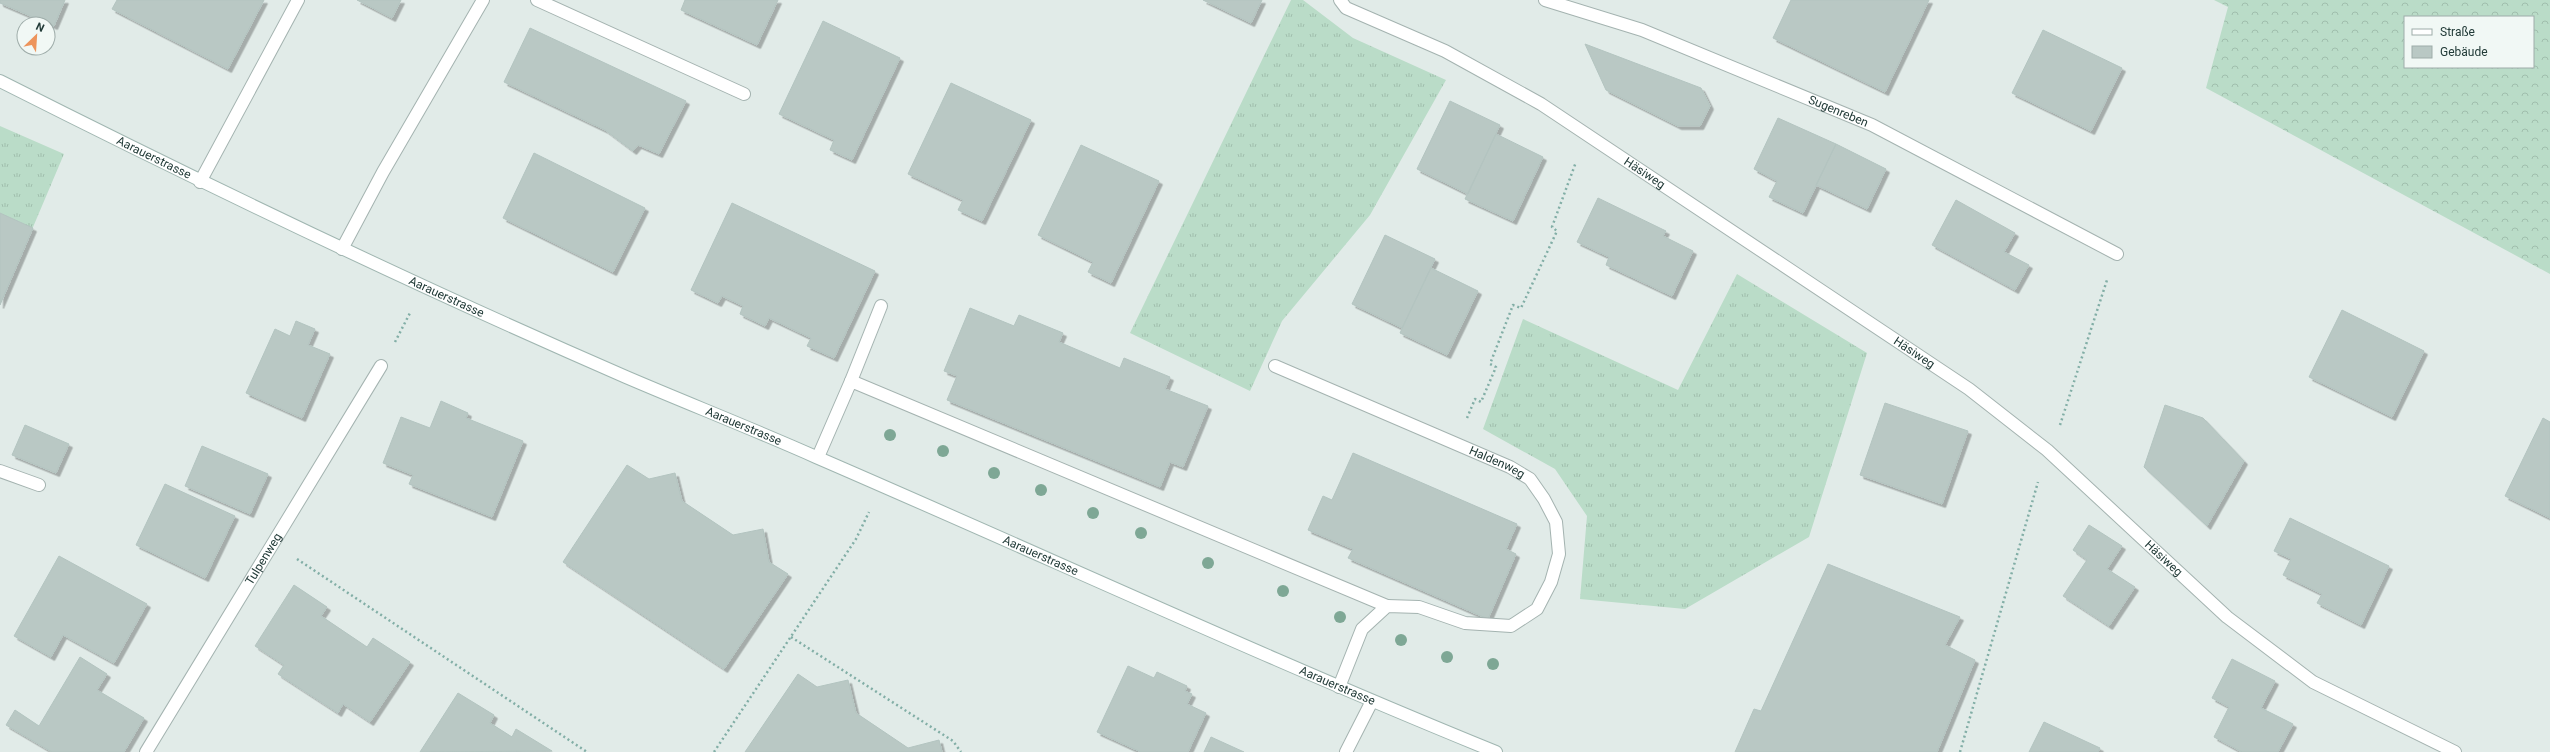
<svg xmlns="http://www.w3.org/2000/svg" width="2550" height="752" viewBox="0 0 2550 752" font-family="Roboto,sans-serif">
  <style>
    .grass { fill: url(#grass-tufts) }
    .forest { fill: url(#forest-crowns); fill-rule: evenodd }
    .building { fill: #b9c8c4; stroke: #b3c4c0; filter: url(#shadow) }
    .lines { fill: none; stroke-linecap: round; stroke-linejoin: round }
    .service-casing { stroke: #a4b3b0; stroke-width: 14 }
    .minor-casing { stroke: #a4b3b0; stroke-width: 14 }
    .secondary-casing { stroke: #a0b6b1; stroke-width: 14 }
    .path { stroke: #82aea6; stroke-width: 2.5; stroke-dasharray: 2 3; stroke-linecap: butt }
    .service { stroke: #fff; stroke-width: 12 }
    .minor { stroke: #fff; stroke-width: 12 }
    .secondary { stroke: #fff; stroke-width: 12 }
    .tree { fill: #7ea795 }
    .labels { text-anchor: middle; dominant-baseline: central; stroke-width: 4; stroke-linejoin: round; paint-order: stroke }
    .street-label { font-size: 12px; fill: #223b38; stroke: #f1f8f5 }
  </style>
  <defs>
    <pattern id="grass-tufts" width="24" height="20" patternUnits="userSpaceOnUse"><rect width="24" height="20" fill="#badcc8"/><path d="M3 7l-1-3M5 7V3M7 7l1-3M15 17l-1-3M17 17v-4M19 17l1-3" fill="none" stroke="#a0bead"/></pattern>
    <pattern id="forest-crowns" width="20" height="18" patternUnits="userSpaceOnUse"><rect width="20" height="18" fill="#badcc8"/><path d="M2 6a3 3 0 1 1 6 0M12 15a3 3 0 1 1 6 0" fill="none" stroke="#a0bead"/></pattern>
    <filter id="shadow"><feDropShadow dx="3.5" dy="3.5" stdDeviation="0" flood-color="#0004"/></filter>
  </defs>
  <rect width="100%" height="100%" fill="#e1ebe8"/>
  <path class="grass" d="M1291 0H1303L1353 38 1446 80 1370 215 1282 321 1250 391 1130 333Z
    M0 126 64 154 0 305Z
    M1737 274 1867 353 1809 537 1685 609 1580 599 1587 516 1555 469 1483 429 1523 319 1678 390Z"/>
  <path class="forest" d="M2214 0H2550V274L2206 88 2228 7ZM2405 17H2533V67H2405Z"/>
  <path class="building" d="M0 0H65L54 26 0 3Z
    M117 0H264L228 69 112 9Z
    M357 0H401L392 18Z
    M685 0H778L757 45 681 10Z
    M1203 0H1262L1251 23Z
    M1791 0H1929L1885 92 1773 38Z
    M823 21 900 58 852 160 830 150 834 140 779 114Z
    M530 28 686 101 659 154 638 145 633 151 605 130 504 82Z
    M2043 30 2122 68 2091 131 2012 93Z
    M1585 44 1701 88 1710 106 1700 126H1678L1606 90Z
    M951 83 1031 120 982 221 958 210 963 200 908 174Z
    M1450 101 1500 125 1468 194 1417 169Z
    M1778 118 1836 144 1803 213 1769 197 1777 181 1754 169Z
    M1496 134 1543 157 1513 221 1465 199Z
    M1836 144 1886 169 1867 209 1816 185Z
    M1081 145 1159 181 1111 283 1088 272 1093 262 1038 235Z
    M534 153 645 208 613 272 503 218Z
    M1598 198 1666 231 1663 236 1693 251 1672 296 1606 265 1609 257 1577 242Z
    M1956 200 2015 233 2004 252 2029 265 2015 290 1932 245Z
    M732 203 875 271 834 358 807 346 811 338 769 318 765 326 740 314 743 306 722 296 718 303 691 290Z
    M0 213 33 228 0 305Z
    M1385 235 1435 259 1402 328 1352 304Z
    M1431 268 1478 291 1447 355 1400 333Z
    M970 308 1014 326 1019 315 1063 333 1059 342 1120 368 1124 358 1170 377 1165 389 1208 406 1183 467 1170 462 1160 487 947 400 957 376 944 371Z
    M2342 310 2424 351 2392 417 2309 377Z
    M296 321 315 329 308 345 330 354 302 418 246 393 275 329 290 336Z
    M441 401 468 413 466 418 523 441 492 517 409 484 413 475 383 463 401 417 430 428Z
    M1885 403 1968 431 1942 504 1860 475Z
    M2165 405 2203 418 2244 461 2207 526 2144 467Z
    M2543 418 2550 422V518L2505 496Z
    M25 425 69 444 56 473 12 455Z
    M202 446 268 474 250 514 185 486Z
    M1353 453 1517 524 1506 549 1516 554 1488 619 1348 558 1353 549 1308 530 1323 496 1332 500Z
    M627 465 649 479 675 473 682 501 733 535 763 529 769 562 788 574 724 669 563 562Z
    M165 484 235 516 205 578 136 545Z
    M2290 518 2389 566 2361 625 2317 603 2322 594 2283 575 2291 559 2274 551Z
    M2089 525 2122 546 2107 569 2135 587 2109 626 2063 596 2087 560 2073 550Z
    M59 556 147 604 114 663 63 635 51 657 14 636Z
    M1828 564 1960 617 1945 645 1975 660 1937 752H1735L1754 709 1761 711Z
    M294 585 327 607 321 616 367 647 373 638 410 662 370 722 343 704 338 713 278 674 284 665 255 646Z
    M80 657 107 674 97 690 144 718 124 752H52L6 725 15 710 39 726Z
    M2232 659 2275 681 2261 708 2293 724 2278 752H2242L2214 737 2229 707 2212 698Z
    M1128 666 1154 678 1157 672 1187 686 1185 691 1192 694 1187 704 1206 713 1188 752H1141L1097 732Z
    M798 674 817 687 848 680 856 713 908 748 939 740 942 752H745Z
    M458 693 494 715 490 723 512 737 516 729 552 751 420 752Z
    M2044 722 2100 748 2098 752H2029Z
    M1211 737 1244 752H1204Z"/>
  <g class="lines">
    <g class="service-casing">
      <g id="service">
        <path d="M537 0 744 94"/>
        <path d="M200 182 298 0"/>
        <path d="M342 249 383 172 483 0"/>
        <path id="s1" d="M1275 366 1510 467 1530 479 1544 499 1556 522 1559 554 1551 582 1537 609 1511 626 1465 623 1419 607 1387 606 1362 629 1339 687"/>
        <path d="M851 381 881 306"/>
        <path d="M818 457 851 381 1387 606"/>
        <path d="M0 471 39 485"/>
        <path id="s2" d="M146 752 381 366"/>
      </g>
    </g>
    <g class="minor-casing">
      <g id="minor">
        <path id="s3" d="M1340 0 1346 8 1445 51 1541 104 1969 389 2047 450 2227 617 2313 682 2455 752"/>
        <path id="s4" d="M1545 0 1642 30 1872 125 2117 254"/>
        <path d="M1346 752 1372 701"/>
      </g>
    </g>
    <g class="secondary-casing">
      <g id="secondary">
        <path id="s5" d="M0 81C206 185 414 285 626 377 689 404 753 429 816 457 1043 555 1267 659 1496 752"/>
      </g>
    </g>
    <path class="path" d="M395 342 411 311
      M1467 418 1475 399 1481 402 1496 367 1490 364 1513 305 1521 308 1557 231 1552 227 1576 162
      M2060 425 2107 280
      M297 559 587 752
      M791 637 953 741 961 752
      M714 752 856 539 869 512
      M1960 752 2038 482"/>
    <use href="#service" class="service"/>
    <use href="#minor" class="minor"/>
    <use href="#secondary" class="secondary"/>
  </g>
  <g class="tree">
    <circle cx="890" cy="435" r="6"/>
    <circle cx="943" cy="451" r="6"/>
    <circle cx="994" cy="473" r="6"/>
    <circle cx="1041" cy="490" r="6"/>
    <circle cx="1093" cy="513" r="6"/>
    <circle cx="1141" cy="533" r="6"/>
    <circle cx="1208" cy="563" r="6"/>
    <circle cx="1283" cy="591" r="6"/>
    <circle cx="1340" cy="617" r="6"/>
    <circle cx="1401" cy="640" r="6"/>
    <circle cx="1447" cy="657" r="6"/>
    <circle cx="1493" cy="664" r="6"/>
  </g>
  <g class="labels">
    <g class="street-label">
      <text stroke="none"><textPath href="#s4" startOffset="314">Sugenreben</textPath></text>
      <text stroke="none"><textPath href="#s5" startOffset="172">Aarauerstrasse</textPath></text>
      <text stroke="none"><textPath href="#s3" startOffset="352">Häsiweg</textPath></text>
      <text stroke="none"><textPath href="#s5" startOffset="496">Aarauerstrasse</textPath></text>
      <text stroke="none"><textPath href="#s3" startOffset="676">Häsiweg</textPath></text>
      <text stroke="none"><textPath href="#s5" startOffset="820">Aarauerstrasse</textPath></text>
      <text stroke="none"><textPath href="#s1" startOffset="242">Haldenweg</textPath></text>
      <text stroke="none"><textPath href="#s5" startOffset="1144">Aarauerstrasse</textPath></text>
      <text stroke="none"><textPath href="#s3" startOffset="1000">Häsiweg</textPath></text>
      <text stroke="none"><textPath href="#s2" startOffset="226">Tulpenweg</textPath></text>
      <text stroke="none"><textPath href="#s5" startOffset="1468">Aarauerstrasse</textPath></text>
    </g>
  </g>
  <rect x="2404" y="16" width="130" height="52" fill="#f1f8f5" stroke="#9eaca9"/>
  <rect x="2412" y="29" width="20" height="6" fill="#ffffff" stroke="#9eaca9"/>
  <text x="2440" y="36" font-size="12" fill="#223b38">Straße</text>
  <rect x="2412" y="46" width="20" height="12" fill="#b9c8c4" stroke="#9eaca9"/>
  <text x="2440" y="56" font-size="12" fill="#223b38">Gebäude</text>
  <g transform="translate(36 36) rotate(25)"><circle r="19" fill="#f1f8f5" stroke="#9eaca9"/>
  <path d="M0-3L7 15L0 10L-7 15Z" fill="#ed945c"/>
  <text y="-6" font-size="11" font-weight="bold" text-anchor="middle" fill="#223b38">N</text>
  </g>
</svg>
